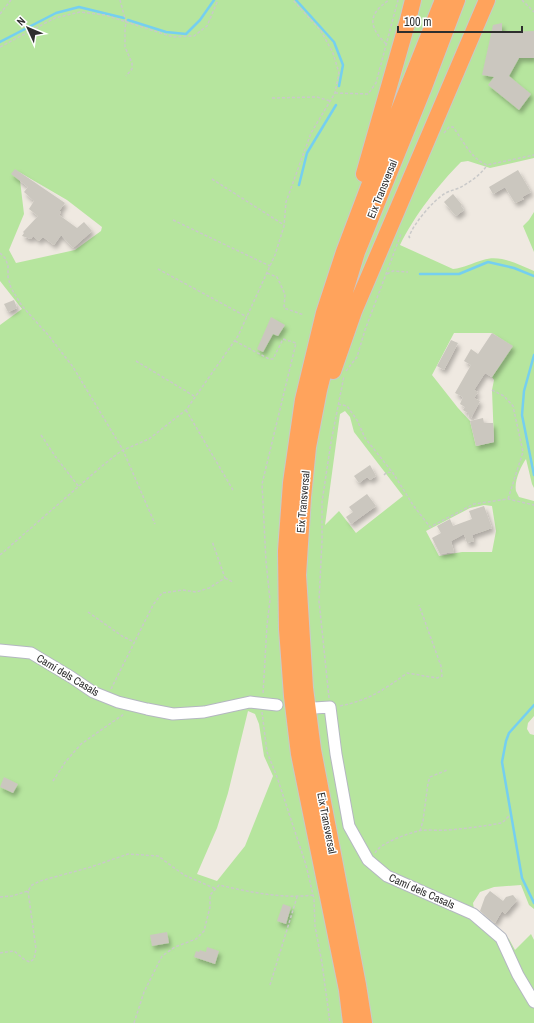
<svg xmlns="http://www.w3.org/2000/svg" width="534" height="1023" viewBox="0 0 534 1023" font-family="'Archivo Narrow',sans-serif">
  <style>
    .green { fill: #b6e59e; fill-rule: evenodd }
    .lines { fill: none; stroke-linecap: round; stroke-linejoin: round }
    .stream { stroke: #75cff0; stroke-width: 2.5 }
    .building { fill: #cbc7bf; filter: url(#shadow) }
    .minor-casing { stroke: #b4b7c1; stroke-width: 13 }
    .highway-casing { stroke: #c9c9c9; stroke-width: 18 }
    .path { stroke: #c9c9c9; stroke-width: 1.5; stroke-dasharray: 3 2; stroke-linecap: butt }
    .minor { stroke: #fff; stroke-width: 11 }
    .highway { stroke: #ffa35c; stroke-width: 16 }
    .labels { text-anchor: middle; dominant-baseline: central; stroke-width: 3; stroke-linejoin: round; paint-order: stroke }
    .street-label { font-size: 11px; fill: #2e2e2e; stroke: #fff }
  </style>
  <defs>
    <filter id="shadow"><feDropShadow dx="2.5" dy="4" stdDeviation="2" flood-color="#0004"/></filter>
  </defs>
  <rect width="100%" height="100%" fill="#efe9e1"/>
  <path class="green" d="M0 0H534V158L490 168 468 161 461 162C439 184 414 216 400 245L453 269C464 268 472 263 483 260 501 254 518 265 534 271V488L532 484 526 459C521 466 514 481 516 491 517 493 518 495 519 497L534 501V716L528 723 527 729 530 734 534 735V909L529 905 521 885 494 887 480 892 473 903 474 909 509 939 515 950 531 934 534 940V1023H0V325L22 309 0 281ZM19 172 67 200 102 227 101 231 75 250 16 263 9 250 24 214ZM454 333H492L512 346 492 377 494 380 492 390 494 442 476 446 470 421 458 408 432 375ZM345 411 350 417 354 432 403 496 356 533 339 511 325 525 340 414ZM484 505 492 506 496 531 492 552H462L439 556 426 531 470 508ZM248 711 255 714 259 724 264 756 273 776 245 846 217 881 197 874 217 828 228 793Z
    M534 212V252L523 226 529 220Z"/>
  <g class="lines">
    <path class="stream" d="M296 0 334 42 343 65 339 86
      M128 20 166 32 186 34 200 20 214 0
      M0 42 56 13 79 7 124 18
      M299 185 307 153 336 105
      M420 274H459L488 262 514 268 534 276
      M534 355 524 391 522 415 534 475
      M534 705 509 733 506 741 502 762 522 878 534 903"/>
  </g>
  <path class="building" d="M502 23V32L534 31V58H519L509 76 531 94 519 110 488 85 494 77 482 75 493 25Z
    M15 169 65 203 59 211 61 212 59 215 77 228 84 222 92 231 73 248 61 235 54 245 43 237 39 241 33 236 31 239 22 236 24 233 23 232 38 216 29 209 34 201 24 192 28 187 11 174Z
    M518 170 531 192 522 197 524 199 515 203 505 187 493 194 489 187Z
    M453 194 462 205 461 206 464 210 456 216 444 202Z
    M14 300 17 308 8 312 4 304Z
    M271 317 285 325 278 336 273 334 263 352 257 349Z
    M492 333 513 346 492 377 485 373 474 390 478 392 474 398 480 401 470 420 468 413 463 410 465 407 460 404 463 397 455 393 471 365 464 361 471 349 478 354Z
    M451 340 458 343 444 370 437 366Z
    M483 418 484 423H493L494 442 476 446 470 421Z
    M370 465 376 476 370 480 367 477 359 483 354 476Z
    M367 494 376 506 351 524 346 517 353 512 349 507Z
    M484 506 492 528 472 535 474 541 467 543 464 534 451 541 454 552 440 554 432 538 441 533 437 526 450 519 453 526 472 519 469 511Z
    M4 777 18 784 13 793 0 787Z
    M490 891 503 901 506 897 513 895 517 900 505 914 502 911 495 923 480 911 485 897Z
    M283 904 291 907 286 924 277 921Z
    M167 932 169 943 152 946 150 935Z
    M207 947 219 951 215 964 194 957 196 951 199 952 200 950 206 952Z"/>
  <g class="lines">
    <g class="minor-casing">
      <path id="minor" d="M0 650 31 653 71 677 93 692 118 702 147 709 173 714 204 712 250 702 277 705
        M314 708 330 707 336 754 349 826 368 860 387 876 473 914 501 938 518 975 534 1002"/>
    </g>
    <g class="highway-casing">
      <path id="highway" d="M364 174 408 20 413 0
        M333 371 354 311 487 0
        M351 1023 347 990 299 754 292 696 287 629 286 551 291 483 303 400 324 313 344 252 372 178 443 0
        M364 1023 358 985 313 750 305 688 298 575 303 497 308 447 319 390 337 318 357 252 424 87 457 0"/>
    </g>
    <path class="path" d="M120 0 126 22 125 29V47L132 63V69L126 76
      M522 0 534 12
      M0 14 11 0
      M386 44C369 27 367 15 389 0
      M0 47 55 18 80 12 105 15 173 37 194 36 207 26 218 0
      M335 93 368 94 376 83 398 0
      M272 98 317 97 330 101
      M444 133 449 127H453C463 140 471 159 487 165L534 155
      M212 179 284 225
      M173 220 270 266
      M410 238 409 237C413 224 433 201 444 194 449 191 454 190 459 188 469 183 482 174 487 165
      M0 253 5 258 8 265V277L11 288 22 306 49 336 73 367 123 450 155 524
      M158 269 247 317
      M267 273 277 277 285 294 284 308 304 315
      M387 274 393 271 408 272
      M235 341 269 359H273L283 339 296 343 262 484 266 561 270 600 267 625 263 694
      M136 361 194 396
      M346 371 357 357 365 330 401 234
      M492 390 504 396 513 406 523 452 508 499
      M338 404 347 406 357 420 365 438 393 473 413 505 430 527 474 504 508 499 534 505
      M186 410 233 490
      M41 435 55 456 79 487
      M384 475 387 472 393 473
      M0 555 102 466 121 451 149 439 186 410 238 336 275 255 284 226 286 202 311 133 335 93 339 73 333 53 321 31 293 0
      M225 578 233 582
      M88 612 122 636 134 642
      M111 689 153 605 162 593 183 590 196 592 209 588 225 578 212 541
      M329 698 319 601 322 541V502L331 442 344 376
      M340 706C369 700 384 690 407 673L437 678 442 676 441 666 419 605
      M262 712 267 752 277 777 306 865 314 899 315 926 322 963 330 1023
      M53 781 66 761 81 744 124 714
      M420 831 423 821 428 783 430 777 447 770
      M375 853C380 843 407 834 418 831 427 829 437 831 446 830 465 829 483 826 502 823L509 816
      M0 897 12 896 28 891 32 885 40 881 91 867 128 854 158 856 184 875 216 889
      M0 953 14 951 25 960 30 962 34 959 36 949 28 891
      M270 985 297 897
      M134 1023 144 992 162 956 175 947 196 939 204 931 210 907V895L219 885C249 892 282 899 313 895"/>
    <use href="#minor" class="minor"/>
    <use href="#highway" class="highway"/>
  </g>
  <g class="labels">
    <g class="street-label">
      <text transform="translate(382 189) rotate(-68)">Eix Transversal</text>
      <text transform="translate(303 502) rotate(-85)">Eix Transversal</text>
      <text transform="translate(68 675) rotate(31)">Camí dels Casals</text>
      <text transform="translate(327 823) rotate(79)">Eix Transversal</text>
      <text transform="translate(422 891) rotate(24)">Camí dels Casals</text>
    </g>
  </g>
  <g transform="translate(28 28) rotate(314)" stroke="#ffffff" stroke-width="3" paint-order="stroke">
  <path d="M0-3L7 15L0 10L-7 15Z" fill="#2e2e2e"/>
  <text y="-6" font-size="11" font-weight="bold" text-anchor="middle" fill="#2e2e2e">N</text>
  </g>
  <path d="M398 26v6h124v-6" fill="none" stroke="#2e2e2e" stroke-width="2"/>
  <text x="404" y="26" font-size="12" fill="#2e2e2e" stroke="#ffffff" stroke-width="3" paint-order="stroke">100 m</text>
</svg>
